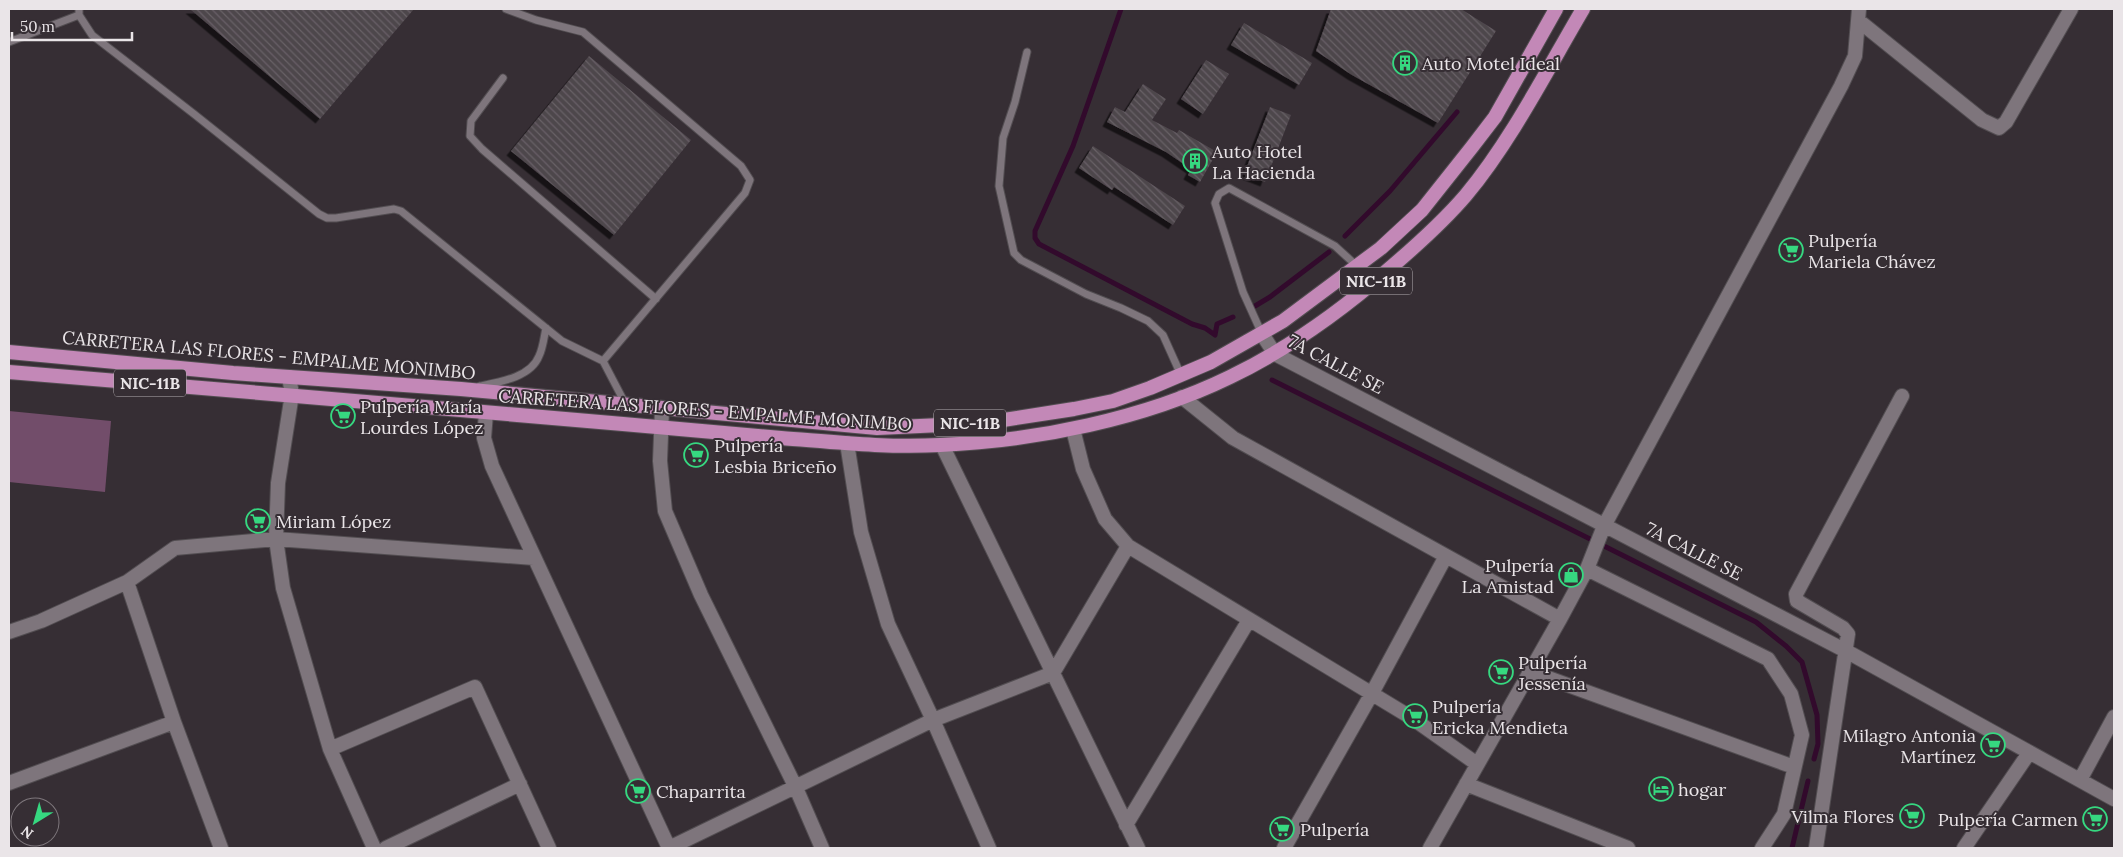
<svg xmlns="http://www.w3.org/2000/svg" width="2123" height="857" viewBox="0 0 2123 857" font-family="Lora,serif">
  <style>
    .pitch { fill: #724d6a }
    .lines { fill: none; stroke-linecap: round; stroke-linejoin: round }
    .stream { stroke: #320a2c; stroke-width: 5 }
    .building { fill: url(#building-back-hatch); filter: url(#shadow) }
    .service-casing { stroke: #524d51; stroke-width: 9 }
    .minor-casing { stroke: #524d51; stroke-width: 16 }
    .trunk-casing { stroke: #524d51; stroke-width: 16 }
    .service { stroke: #7e757c; stroke-width: 7 }
    .minor { stroke: #7e757c; stroke-width: 14 }
    .trunk { stroke: #c388b7; stroke-width: 14 }
    .labels { text-anchor: middle; dominant-baseline: central; stroke-width: 4; stroke-linejoin: round; paint-order: stroke }
    .shield { fill: #362e34; stroke: #b4aeb2; stroke-width: 1 }
    .shield-label { font-size: 16px; font-weight: bold; fill: #eae5e8 }
    .poi-label { font-size: 18px; fill: #eae5e8; stroke: #362e34; text-anchor: start }
    .street-label { font-size: 18px; fill: #eae5e8; stroke: #362e34 }
  </style>
  <defs>
    <pattern id="building-back-hatch" width="6" height="6" patternUnits="userSpaceOnUse" patternTransform="scale(1.25)"><rect width="6" height="6" fill="#4e464c"/><path d="M-1 5l2 2M0 0l6 6M5-1l2 2" fill="none" stroke="#686166"/></pattern>
    <filter id="shadow"><feDropShadow dx="-4.5" dy="4.5" stdDeviation="0" flood-color="#0009"/></filter>
  </defs>
  <rect width="100%" height="100%" fill="#362e34"/>
  <path class="pitch" d="M9 411 111 421 105 492 9 482Z"/>
  <g class="lines">
    <path class="stream" d="M1121 9 1073 146 1035 231V238L1039 244 1192 324 1205 328 1215 335 1217 324 1233 317
      M1345 236 1390 191 1457 112
      M1255 306 1270 297 1329 252
      M1272 380 1756 622 1786 646 1802 662 1817 715 1818 744 1814 759
      M1792 848 1808 781"/>
  </g>
  <path class="building" d="M190 9H414L320 119Z
    M1331 9H1461L1496 31 1438 123 1352 75 1316 51Z
    M1244 23 1312 63 1299 85 1231 45Z
    M589 56 691 140 614 235 511 151Z
    M1206 60 1229 74 1203 114 1181 99Z
    M1143 84 1166 99 1152 120 1177 133 1179 130 1217 152 1200 182 1188 175 1191 169 1166 152 1107 122 1115 107 1125 112Z
    M1270 107 1291 115 1265 182 1244 174Z
    M1093 146 1185 206 1173 225 1114 187 1112 190 1079 168Z"/>
  <g class="lines">
    <g class="service-casing">
      <path id="service" d="M506 9 536 20 583 32 741 166 750 180 745 193 603 361
        M79 15 92 35 194 114 319 214 327 218H336L394 209 401 211 562 341 603 361 626 405
        M9 42 79 15V9
        M1027 52 1015 102 1003 138 999 186 1014 253 1021 260 1086 294 1121 308 1148 321 1163 335 1181 375
        M503 78 471 121 470 136 482 149 656 299
        M1262 334 1243 292 1215 203 1219 194 1229 188 1335 246 1358 267
        M480 386C500 382 531 377 539 356 543 348 544 337 546 328"/>
    </g>
    <g class="minor-casing">
      <path id="minor" d="M1859 21 1982 120 1999 128 2006 122 2071 9
        M1262 334 1275 354 1846 651 2114 799
        M289 377 292 394 278 483 276 539 283 588 330 749 374 848
        M1182 397 1233 438 1560 619
        M662 409 660 461 665 511 701 595 796 788 822 848
        M486 413 484 438 492 466 669 848
        M1073 429 1083 469 1105 519 1128 546 1412 718 1477 764
        M847 443 861 532 888 624 933 720 989 848
        M942 445 1138 848
        M1587 569 1768 659 1791 694 1802 735 1784 814 1762 848
        M127 582 174 722 221 848
        M9 632 41 621 127 582 175 548 276 539 534 558
        M1529 671 1794 767
        M330 749 475 687 549 848
        M2080 780 2114 717
        M9 783 174 722
        M1466 784 1628 848
        M1126 825 1249 620
        M386 848 520 784
        M669 848 933 720 1053 673 1128 546
        M1284 848 1371 695 1446 556
        M1430 848 1560 619 1587 569 1604 526 1841 86 1855 56 1859 9
        M1816 848 1848 634 1843 628 1797 601 1796 594 1902 396
        M1964 848 2029 753"/>
    </g>
    <g class="trunk-casing">
      <path id="trunk" d="M9 352 233 373 461 389 877 428 984 423 1074 409 1113 401 1150 388 1211 362 1283 321 1381 248 1422 210 1472 147 1495 117 1556 9
        M9 372C214 388 418 407 623 424 676 429 729 433 781 438 834 442 887 448 940 445 1035 441 1144 419 1230 377 1288 349 1341 311 1389 269 1416 246 1443 222 1466 195 1511 141 1547 70 1583 9"/>
    </g>
    <use href="#service" class="service"/>
    <use href="#minor" class="minor"/>
    <use href="#trunk" class="trunk"/>
  </g>
  <defs>
    <g id="building-ring" transform="scale(1.25)"><circle r="9.5" fill="#362e34" stroke="#36d880" stroke-width="1.5"/><path d="M-4-6H4V6H1V3H-1V6H-4ZM-2.5-4.3h1.7v1.8h-1.7ZM.8-4.3h1.7v1.8H.8ZM-2.5-1h1.7V.8h-1.7ZM.8-1h1.7V.8H.8Z" fill="#36d880"/></g>
    <g id="supermarket-ring" transform="scale(1.25)"><circle r="9.5" fill="#362e34" stroke="#36d880" stroke-width="1.5"/><path d="M-6-5.5h2.5l.6 2H6L4.5 2H-2.5L-4.4-4H-6ZM-1.5 3.2a1.3 1.3 0 1 0 .1 0ZM3 3.2a1.3 1.3 0 1 0 .1 0Z" fill="#36d880"/></g>
    <g id="shop-ring" transform="scale(1.25)"><circle r="9.5" fill="#362e34" stroke="#36d880" stroke-width="1.5"/><path d="M-5-2.5h2.3a2.7 3.5 0 0 1 5.4 0H5L5.5 6h-11ZM-1.5-2.5h3a1.5 2.3 0 0 0-3 0Z" fill="#36d880"/></g>
    <g id="hotel-ring" transform="scale(1.25)"><circle r="9.5" fill="#362e34" stroke="#36d880" stroke-width="1.5"/><path d="M-6-4.5h1.5V1H6V5H4.5V3h-9V5H-6ZM-4 0a1.8 1.8 0 1 1 3.6 0ZM.5 0V-2.5h3Q6-2.5 6 0Z" fill="#36d880"/></g>
  </defs>
  <g fill-rule="evenodd">
    <use href="#building-ring" x="1405" y="63"/>
    <use href="#building-ring" x="1195" y="161"/>
    <use href="#supermarket-ring" x="1791" y="250"/>
    <use href="#supermarket-ring" x="343" y="416"/>
    <use href="#supermarket-ring" x="696" y="455"/>
    <use href="#supermarket-ring" x="258" y="521"/>
    <use href="#shop-ring" x="1571" y="575"/>
    <use href="#supermarket-ring" x="1501" y="672"/>
    <use href="#supermarket-ring" x="1415" y="716"/>
    <use href="#supermarket-ring" x="1993" y="745"/>
    <use href="#hotel-ring" x="1661" y="789"/>
    <use href="#supermarket-ring" x="638" y="791"/>
    <use href="#supermarket-ring" x="1912" y="816"/>
    <use href="#supermarket-ring" x="2095" y="819"/>
    <use href="#supermarket-ring" x="1282" y="829"/>
  </g>
  <g class="labels">
    <g class="shield">
      <rect x="1340" y="267.5" width="72" height="27" rx="4"/>
      <rect x="114" y="369.5" width="72" height="27" rx="4"/>
      <rect x="934" y="409.5" width="72" height="27" rx="4"/>
    </g>
    <g class="shield-label">
      <text x="1376" y="281">NIC-11B</text>
      <text x="150" y="383">NIC-11B</text>
      <text x="970" y="423">NIC-11B</text>
    </g>
    <g class="poi-label">
      <text x="1422" y="63">Auto Motel Ideal</text>
      <text x="1212" y="151">Auto Hotel<tspan x="1212" dy="21">La Hacienda</tspan></text>
      <text x="1808" y="240">Pulpería<tspan x="1808" dy="21">Mariela Chávez</tspan></text>
      <text x="360" y="406">Pulpería María<tspan x="360" dy="21">Lourdes López</tspan></text>
      <text x="714" y="445">Pulpería<tspan x="714" dy="21">Lesbia Briceño</tspan></text>
      <text x="276" y="521">Miriam López</text>
      <text x="1554" y="565" text-anchor="end">Pulpería<tspan x="1554" dy="21">La Amistad</tspan></text>
      <text x="1518" y="662">Pulpería<tspan x="1518" dy="21">Jessenía</tspan></text>
      <text x="1432" y="706">Pulpería<tspan x="1432" dy="21">Ericka Mendieta</tspan></text>
      <text x="1976" y="735" text-anchor="end">Milagro Antonia<tspan x="1976" dy="21">Martínez</tspan></text>
      <text x="1678" y="789">hogar</text>
      <text x="656" y="791">Chaparrita</text>
      <text x="1894" y="816" text-anchor="end">Vilma Flores</text>
      <text x="2078" y="819" text-anchor="end">Pulpería Carmen</text>
      <text x="1300" y="829">Pulpería</text>
    </g>
    <g class="street-label">
      <text transform="translate(269 355) rotate(5)">CARRETERA LAS FLORES - EMPALME MONIMBO</text>
      <text transform="translate(1336 364) rotate(28)">7A CALLE SE</text>
      <text transform="translate(705 410) rotate(4)">CARRETERA LAS FLORES - EMPALME MONIMBO</text>
      <text transform="translate(1694 551) rotate(27)">7A CALLE SE</text>
    </g>
  </g>
  <rect width="2123" height="857" fill="none" stroke="#eae5e8" stroke-width="20"/>
  <g transform="translate(35 822) rotate(217)"><circle r="24" fill="#362e34" stroke="#7e777c"/>
  <path d="M0-4L9 19L0 12L-9 19Z" fill="#36d880"/>
  <text y="-8" font-size="14" font-weight="bold" text-anchor="middle" fill="#eae5e8">N</text>
  </g>
  <path d="M12 32v8h120v-8" fill="none" stroke="#eae5e8" stroke-width="2.5"/>
  <text x="20" y="32" font-size="15" fill="#eae5e8" stroke="#362e34" stroke-width="4" paint-order="stroke">50 m</text>
</svg>
